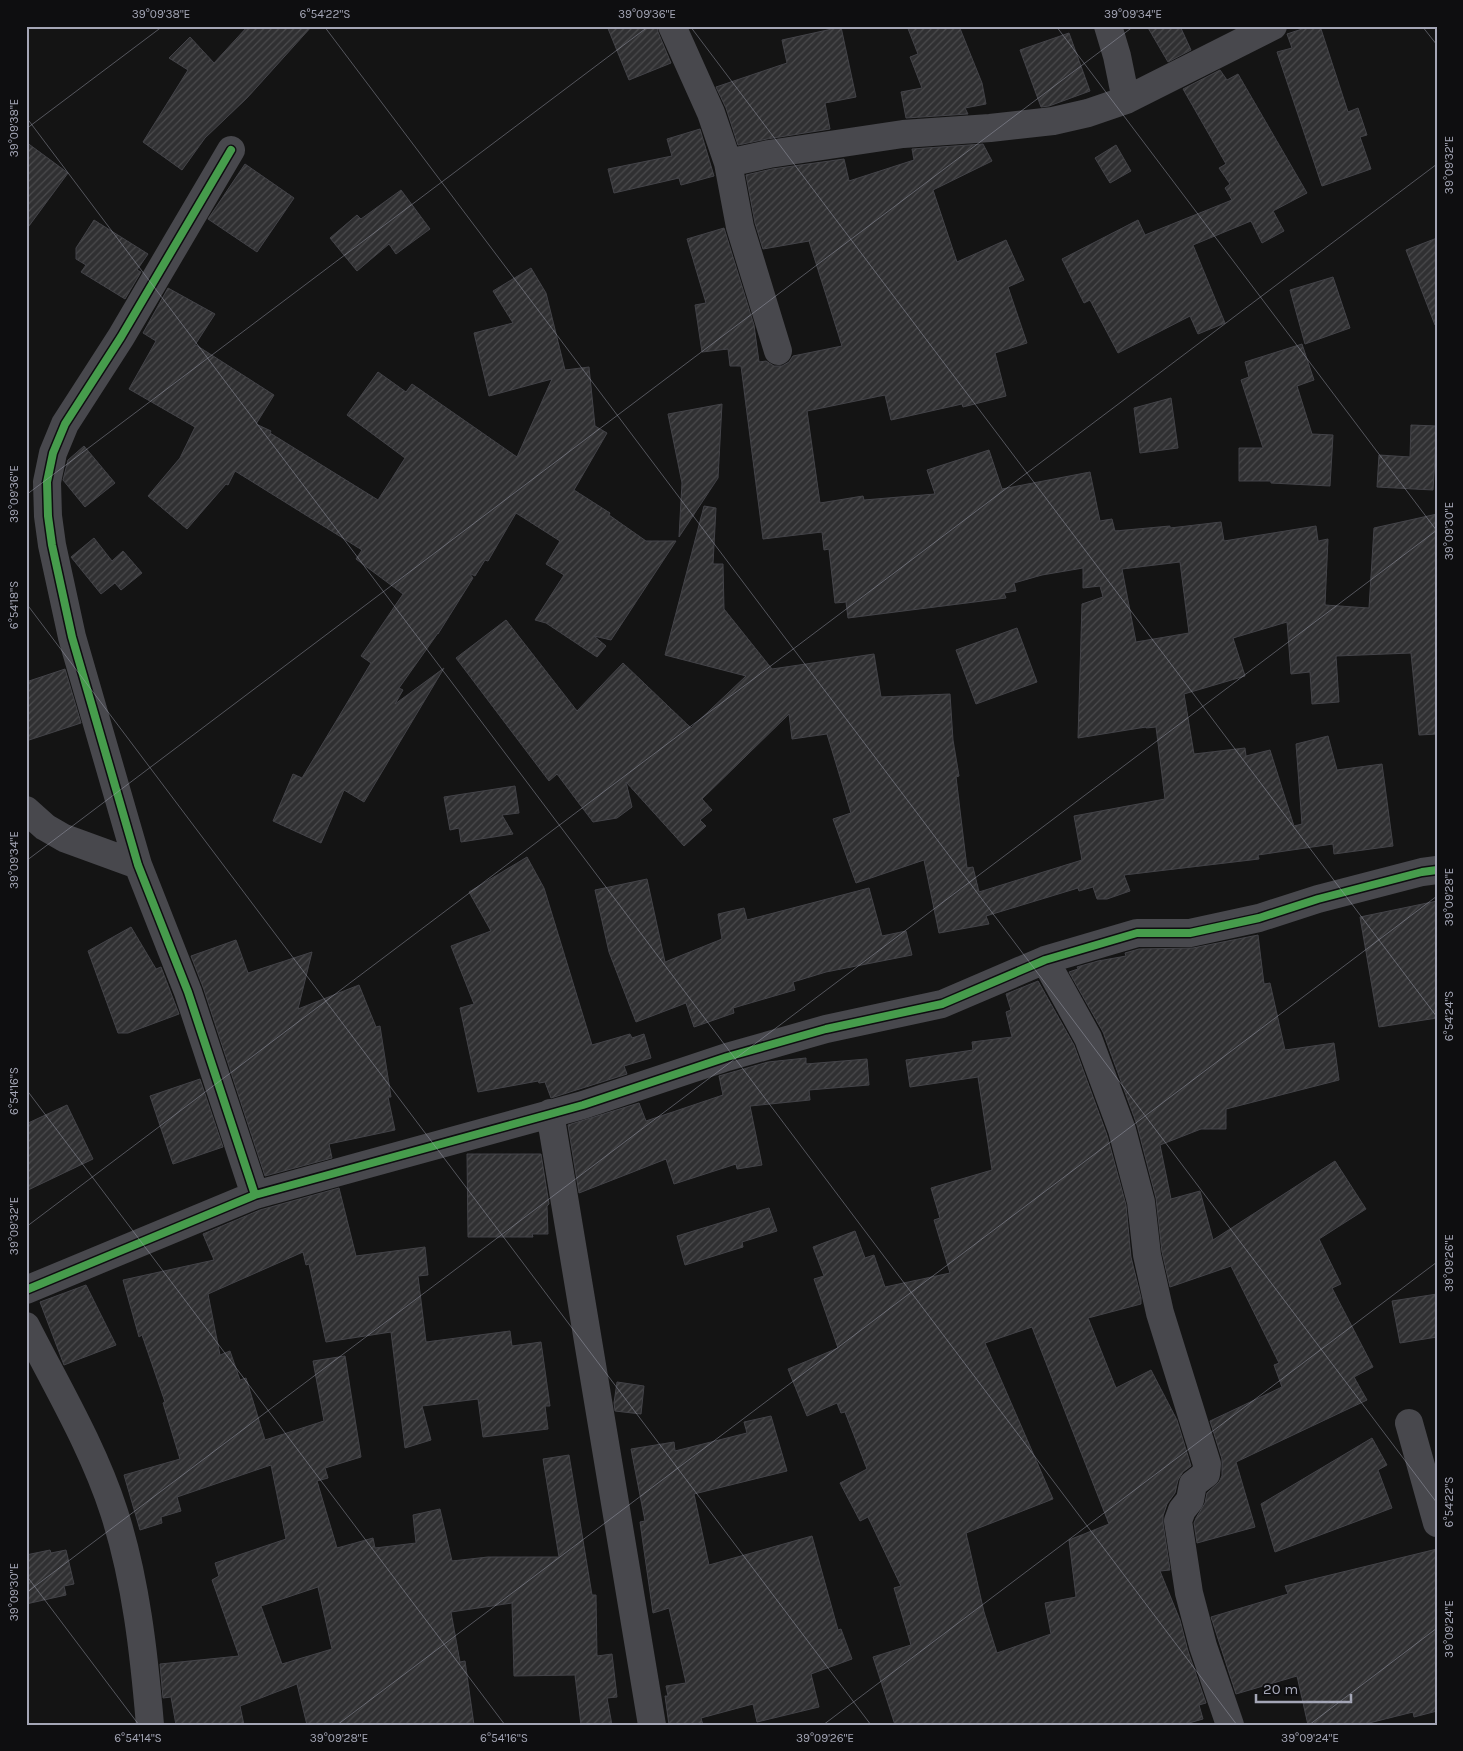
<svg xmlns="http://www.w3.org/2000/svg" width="1463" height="1751" viewBox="0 0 1463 1751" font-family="Karla,sans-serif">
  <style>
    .building { fill: url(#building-hatch); stroke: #434348; fill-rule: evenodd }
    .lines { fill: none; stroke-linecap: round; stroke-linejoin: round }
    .minor { stroke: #48484d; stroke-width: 28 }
    .cycleway-casing { stroke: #0e0e10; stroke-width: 11 }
    .cycleway { stroke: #469c4c; stroke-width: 8 }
    .ticks { fill: none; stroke: #a4a6b6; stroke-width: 1; stroke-opacity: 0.45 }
    .neatline { fill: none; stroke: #a4a6b6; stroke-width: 2 }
    .ticks-label { font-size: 12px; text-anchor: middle; fill: #a4a6b6 }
  </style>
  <defs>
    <pattern id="building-hatch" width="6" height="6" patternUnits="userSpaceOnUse" patternTransform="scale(1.25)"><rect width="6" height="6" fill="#303032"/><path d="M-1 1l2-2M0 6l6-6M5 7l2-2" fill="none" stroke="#4b4b4d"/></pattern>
  </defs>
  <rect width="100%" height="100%" fill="#141414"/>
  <path class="building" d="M248 26H312L247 98 205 138 182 170 143 142 188 70 169 58 190 37 214 63Z
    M607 26H657L658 32 671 63 629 80Z
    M907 26H959L982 83 986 104 965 108 968 114 906 118 901 92 922 88 910 57 918 54Z
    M1147 26H1180L1191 50 1168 62Z
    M1311 26H1320L1348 112 1358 108 1367 135 1360 137 1371 169 1322 186 1277 52 1292 48 1287 34Z
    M841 27 856 97 825 103 830 129 767 139 738 145 726 108 716 87 787 63 782 40Z
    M1069 33 1090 91 1049 106 1041 107 1020 50Z
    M1220 70 1227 80 1238 74 1307 193 1273 211 1284 231 1262 243 1251 221 1193 245 1225 323 1198 334 1190 316 1118 353 1090 300 1084 303 1062 259 1138 220 1145 235 1232 200 1225 188 1230 184 1219 168 1226 164 1183 89Z
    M700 129 714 176 681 185 679 178 614 193 608 169 672 156 667 139Z
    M26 142 68 173 26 230Z
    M983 144 992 161 933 190 957 262 1006 240 1024 280 1008 287 1027 343 995 353 1006 396 963 407 962 404 891 420 885 395 807 411 820 503 863 496 864 500 935 494 927 470 989 450 1002 489 1090 472 1100 521 1112 519 1115 531 1170 526V528L1221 522 1224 541 1316 526 1318 541 1328 539 1325 605 1369 608 1374 528 1437 514V734L1419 735 1411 653 1336 656 1339 702 1312 704 1310 672 1291 674 1287 622 1233 638 1245 676 1184 694 1194 754 1245 748 1246 756 1270 750 1294 826 1302 824 1296 744 1328 736 1337 770 1382 764 1393 846 1334 854 1333 844 1258 855 1259 859 1124 875 1130 891 1107 899H1097L1093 887 1079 891 1078 888 986 916 989 924 939 933 924 860 856 883 833 819 851 813 827 734 792 739 789 714 702 799 712 810 700 820 706 826 684 846 626 782 632 807 617 818 593 822 557 774 549 781 456 658 506 620 577 711 623 663 691 728 746 676 665 655 704 506 716 508 713 564H723L724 609 772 669 874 654 881 697 950 694 953 740 959 776 956 777 967 868 973 867 979 892 1082 860 1074 816 1165 799 1156 727 1146 728V727L1078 738 1082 604 1103 597 1100 586 1083 588V568L1042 575 1014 583 1016 591 1004 593 1006 598 848 618 846 602 835 603 829 549 824 550 822 532 763 539 741 366H730L728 349 702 352 695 305 706 303 687 239 724 228 754 325 759 362 766 361 774 366H782L789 362 793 356 842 346 809 241 763 249 755 223 746 175 772 169 844 159 849 181 914 160 912 149ZM1180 562 1189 633 1136 642 1122 569Z
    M1116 145 1131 171 1110 183 1095 158Z
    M245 164 294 198 257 252 208 219Z
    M401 190 430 229 396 254 389 244 357 271 330 238 357 215 361 219Z
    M94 220 148 254 137 270 141 272 125 299 81 272 86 265 76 259V248Z
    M1437 238V325H1435L1406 250Z
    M531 268 546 293 565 370 589 367 595 426 607 433 574 490 610 513 609 515 646 541H676L611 640 594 636 606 646 597 657 546 623 535 620 564 575 546 564 560 541 516 513 488 561 485 560 475 576 469 573 473 578 438 634V633L399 688 403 690 395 704 444 668 364 802 344 790 321 843 273 821 293 774 302 778 371 663 361 656 403 594 356 559 362 550 235 471 228 485 226 484 187 529 148 496 180 458 195 427 129 389 156 341 143 333 168 288 215 314 193 348 196 345 274 395 256 424 271 431 270 433 378 500 405 458 347 415 378 372 406 392 412 384 517 457 552 379 489 396 474 333 513 323 493 291Z
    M1333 277 1350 328 1305 344 1290 290Z
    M1302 344 1314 380 1297 386 1312 434 1333 435 1330 486 1271 483V481H1239V448H1263L1241 380 1249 377 1245 362Z
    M1171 398 1178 448 1140 453 1134 408Z
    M722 404 718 478 679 537 682 483 668 414Z
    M1411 425 1437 426 1433 490 1377 487 1379 455 1410 457Z
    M84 446 115 483 85 507 63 480 68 460Z
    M94 538 112 561 123 551 142 573 121 590 115 583 101 594 71 557Z
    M1017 628 1037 682 976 704 956 650Z
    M65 669 81 723 26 741V682Z
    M515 786 519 813 502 815 513 834 461 842 459 828 450 830 444 797Z
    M527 857 544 888 592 1045 630 1034 632 1038 644 1034 651 1058 624 1066 627 1074 551 1098 545 1082 539 1083 538 1081 478 1092 460 1008 474 1004 451 946 491 931 469 892Z
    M647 879 665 962 722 939 718 914 744 908 747 920 869 888 882 936 906 931 912 955 826 972 793 982 795 990 733 1008 734 1013 694 1027 686 1003 636 1022 609 952 595 890Z
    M1437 901V1018L1379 1027 1360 917Z
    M131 927 156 969 161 967 179 1014 128 1033H118L88 951Z
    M1258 935 1264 984 1270 983 1285 1050 1334 1043 1339 1080 1226 1109V1129H1201L1160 1145 1171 1199 1200 1191 1213 1240 1335 1161 1366 1209 1319 1239 1341 1284 1332 1288 1373 1367 1354 1377 1367 1400 1236 1462 1255 1527 1197 1543 1194 1523 1196 1518 1205 1503 1207 1493 1219 1482 1222 1476V1459L1210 1421 1282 1387 1274 1365 1279 1363 1231 1266 1170 1287 1162 1252 1156 1198 1137 1125 1103 1032 1069 972 1078 969 1077 967 1098 961 1126 956 1125 953 1139 949 1193 948Z
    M236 940 248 973 312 952 298 1009 359 985 376 1027 380 1026 391 1097H388L395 1130 329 1144 332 1158 265 1176 203 987 191 956Z
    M1038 981 1074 1045 1107 1135 1126 1205 1131 1257 1141 1298V1304L1088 1318 1116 1388 1151 1370 1177 1420 1191 1466 1183 1472 1178 1480 1175 1493 1167 1504 1163 1516V1523L1170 1570 1160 1571 1180 1620 1188 1651 1206 1703 1199 1705 1203 1719 1182 1725H895L873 1657 911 1645 894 1588 901 1586 868 1517 860 1521 840 1483 867 1469 845 1412 841 1413 837 1403 807 1416 788 1369 838 1348 814 1279 824 1276 813 1247 855 1231 865 1258 874 1255 885 1287 950 1273 934 1220 940 1218 931 1188 992 1170 978 1077 910 1087 906 1060 973 1050 972 1042 1012 1037 1006 1012 1011 1010 1006 994ZM1032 1327 1109 1524 1069 1540 1076 1597 1045 1603 1051 1634 997 1653 984 1612 966 1533 1053 1499 985 1343Z
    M806 1058V1064L867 1059 869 1085 809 1090 810 1100 750 1106 762 1165 737 1169 736 1164 674 1184 666 1159 579 1193 568 1125 639 1103 646 1121 723 1095 719 1076 768 1062Z
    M200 1079 223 1147 173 1164 150 1096Z
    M67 1105 93 1159 26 1191V1124Z
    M467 1154H541L549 1204 547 1206 548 1234H532L533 1237H468Z
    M339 1188 356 1256 425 1247 428 1275 418 1276 426 1342 510 1331 512 1346 541 1342 550 1406H545L548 1429 483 1437 478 1399 422 1406 431 1440 405 1448 391 1332 326 1342 309 1264 306 1265 303 1252 208 1294 220 1355 230 1351 240 1380 246 1378 265 1440 324 1421 313 1361 345 1356 361 1457 325 1468 328 1478 317 1481 337 1548 373 1538 375 1548 416 1543 413 1515 440 1509 452 1561 488 1557H559L543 1459 569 1455 592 1595H596L597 1656 612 1654 617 1697 607 1698 612 1725H581L575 1675 514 1676 512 1603 451 1612 460 1662 465 1661 474 1725H307L297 1684 240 1706 244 1725H176L171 1697 163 1698 160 1664 239 1656 212 1580 219 1576 215 1563 286 1539 271 1465 177 1497 181 1511 161 1517 162 1523 140 1530 124 1475 180 1459 163 1403 165 1402 142 1335 139 1337 123 1280 214 1260 203 1234 260 1210ZM318 1587 332 1649 282 1664 261 1606Z
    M769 1208 777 1231 742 1242 743 1247 685 1265 677 1236Z
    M86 1285 116 1345 64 1365 40 1302Z
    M1437 1294V1337L1400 1343 1392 1301Z
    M617 1382 644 1386 641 1414 615 1411 614 1403Z
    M771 1416 787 1471 694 1494 709 1565 812 1536 838 1630 841 1629 852 1659 811 1674 819 1707 757 1722 753 1704 701 1718 703 1725H669L665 1696H668L666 1686 686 1683 669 1608 653 1613 640 1522 645 1521 631 1449 674 1442 675 1451 747 1433 744 1422Z
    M1372 1438 1387 1465 1378 1470 1392 1508 1275 1552 1261 1504Z
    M1437 1549V1711L1414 1717 1413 1712 1361 1725H1308L1297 1676 1236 1694 1211 1617 1288 1594 1285 1586Z
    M50 1550 51 1553 66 1550 74 1584 64 1586 66 1595 26 1604V1555Z"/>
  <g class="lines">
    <path class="minor" d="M672 26 711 113 728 163 740 227 778 351
      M1108 26 1117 56 1126 100
      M231 150 121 337 65 424 53 453 47 482 48 516 52 545 72 637 138 865 188 992 255 1195
      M728 163 769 154 903 134 990 128 1053 121 1088 113 1126 100 1273 26
      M26 810 45 827 64 838 138 865
      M1045 960 1088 1038 1122 1130 1141 1202 1147 1255 1160 1313 1207 1464 1206 1474 1193 1484 1190 1500 1182 1510 1178 1521 1189 1593 1203 1646 1230 1725
      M550 1113 652 1725
      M26 1290 255 1195 583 1105 727 1057 826 1029 942 1004 1045 960 1137 933H1190L1259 918 1318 899 1422 872 1437 870
      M26 1326C57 1387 93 1447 114 1512 136 1580 144 1654 150 1725
      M1409 1423 1437 1523"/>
    <g class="cycleway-casing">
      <path id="cycleway" d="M231 150 121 337 65 424 53 453 47 482 48 516 52 545 72 637 138 865 188 992 255 1195
        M26 1290 255 1195 583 1105 727 1057 826 1029 942 1004 1045 960 1137 933H1190L1259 918 1318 899 1422 872 1437 870"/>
    </g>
    <use href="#cycleway" class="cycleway"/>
  </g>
  <path class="ticks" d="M324 26 1437 1503M690 26 1437 1017M1056 26 1437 531M1422 26 1437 45M26 117 1237 1725M26 129 163 26M26 495 649 26M26 603 871 1725M26 861 1134 26M26 1089 505 1725M26 1227 1437 164M26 1575 139 1725M26 1593 1437 530M337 1725 1437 896M823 1725 1437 1262M1309 1725 1437 1628"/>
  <rect width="1463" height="1751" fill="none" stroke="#0e0e10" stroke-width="55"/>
  <path d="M1256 1694v8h95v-8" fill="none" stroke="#a4a6b6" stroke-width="2.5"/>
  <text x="1263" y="1694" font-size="15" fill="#a4a6b6" stroke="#0e0e10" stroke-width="4" paint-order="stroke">20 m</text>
  <rect x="28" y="28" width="1408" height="1696" class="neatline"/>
  <g class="ticks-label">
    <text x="161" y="18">39°09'38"E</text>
    <text x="325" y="18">6°54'22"S</text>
    <text x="647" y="18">39°09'36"E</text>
    <text x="1133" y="18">39°09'34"E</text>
    <text transform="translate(14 128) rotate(-90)" y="4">39°09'38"E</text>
    <text transform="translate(1449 165) rotate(-90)" y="4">39°09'32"E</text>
    <text transform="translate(14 494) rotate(-90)" y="4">39°09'36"E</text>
    <text transform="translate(1449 531) rotate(-90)" y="4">39°09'30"E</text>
    <text transform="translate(14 605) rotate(-90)" y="4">6°54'18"S</text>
    <text transform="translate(14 860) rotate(-90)" y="4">39°09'34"E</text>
    <text transform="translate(1449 897) rotate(-90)" y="4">39°09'28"E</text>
    <text transform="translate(1449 1016) rotate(-90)" y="4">6°54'24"S</text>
    <text transform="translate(14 1091) rotate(-90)" y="4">6°54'16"S</text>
    <text transform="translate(14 1226) rotate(-90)" y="4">39°09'32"E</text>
    <text transform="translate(1449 1263) rotate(-90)" y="4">39°09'26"E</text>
    <text transform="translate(1449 1502) rotate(-90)" y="4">6°54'22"S</text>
    <text transform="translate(14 1592) rotate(-90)" y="4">39°09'30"E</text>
    <text transform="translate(1449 1629) rotate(-90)" y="4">39°09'24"E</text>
    <text x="138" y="1742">6°54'14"S</text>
    <text x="339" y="1742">39°09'28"E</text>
    <text x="504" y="1742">6°54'16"S</text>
    <text x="825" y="1742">39°09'26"E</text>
    <text x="1310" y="1742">39°09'24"E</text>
  </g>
</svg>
